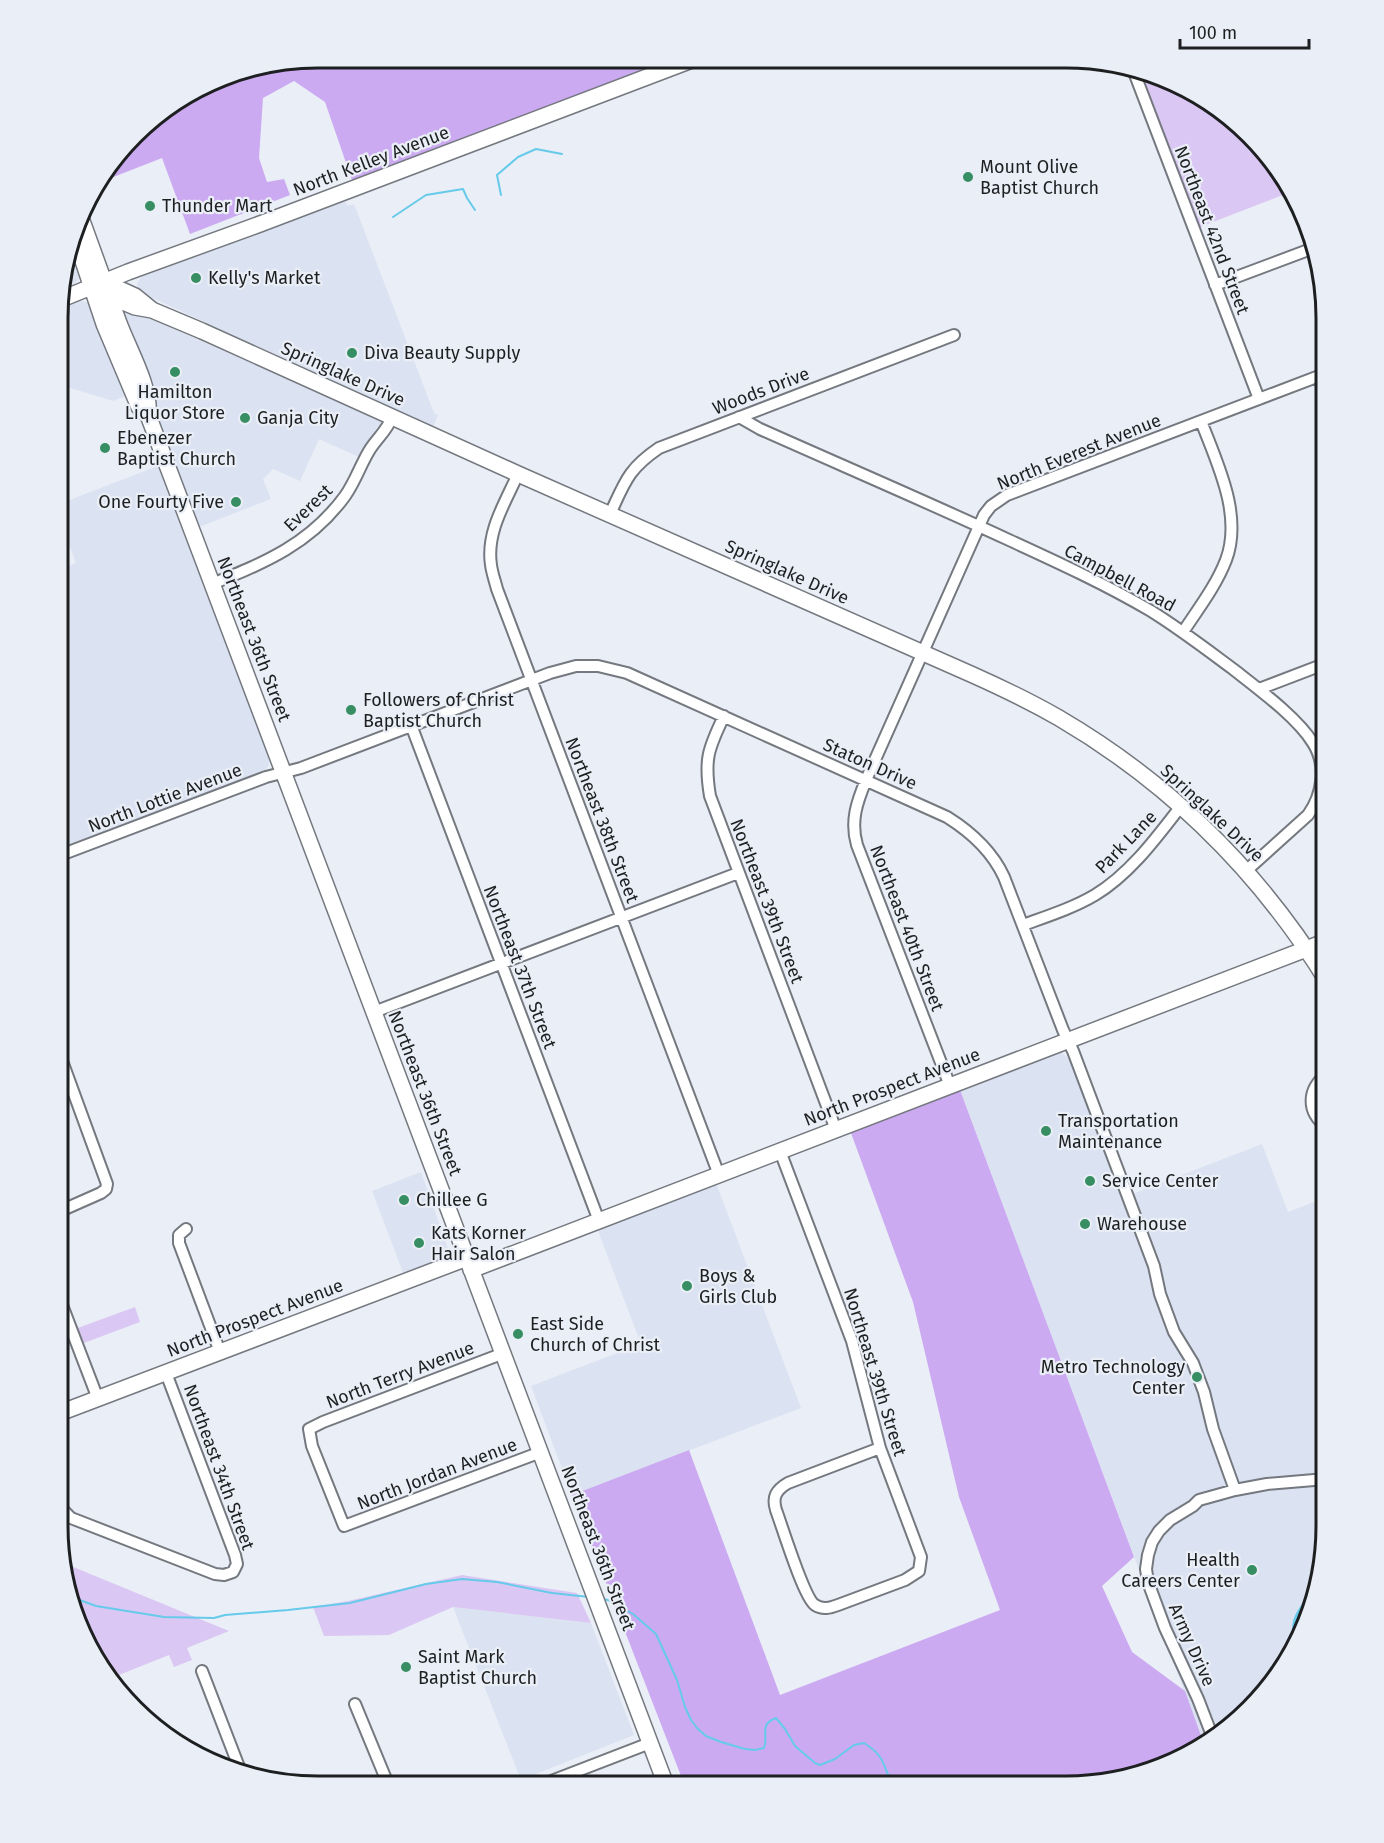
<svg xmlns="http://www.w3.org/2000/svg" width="1384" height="1843" viewBox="0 0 1384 1843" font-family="'Fira Sans',sans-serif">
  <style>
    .built { fill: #dbe2f1 }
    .green { fill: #dbc7f3 }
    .forest { fill: #ccaaf1 }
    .water { fill: #66caea }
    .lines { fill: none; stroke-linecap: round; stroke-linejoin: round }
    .stream { stroke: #66caea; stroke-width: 2 }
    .street-casing { stroke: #74787f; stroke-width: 14 }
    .secondary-casing { stroke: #74787f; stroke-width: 18 }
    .street { stroke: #fff; stroke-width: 10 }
    .secondary { stroke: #fff; stroke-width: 15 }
    .poi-dot { fill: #378e62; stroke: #eaeef6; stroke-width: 2 }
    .labels { text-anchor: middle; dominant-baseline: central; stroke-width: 4.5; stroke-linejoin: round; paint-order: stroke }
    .street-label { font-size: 18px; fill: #1d1f21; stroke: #eaeef6 }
    .poi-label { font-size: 18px; fill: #1d1f21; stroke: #eaeef6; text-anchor: start }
    .rim { fill: none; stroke: #1d1f21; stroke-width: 3 }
  </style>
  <rect width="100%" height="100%" fill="#eaeef6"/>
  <path class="built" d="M341 201H344L348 206 354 204 434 413 438 415 433 427 144 294 138 289 137 283 142 277Z
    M71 247 81 274 80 278 71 286 59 291V283Z
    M80 301 89 303 128 395 113 401 64 386 59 383V308Z
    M123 307 382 420V424L381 426 377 427 361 458 319 439 300 481 273 469 263 479 271 499 199 527 157 414 121 308Z
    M158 466 269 759V765L262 773 58 850 59 570 76 563 59 519V504Z
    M1057 1051 1062 1053 1070 1060 1122 1198 1262 1144 1288 1212 1327 1197 1326 1543 1313 1609 1283 1670 1239 1721 1204 1744 960 1090Z
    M421 1172 451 1257 404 1275 372 1191Z
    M716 1183 801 1408 572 1495 531 1386 641 1344 597 1228Z
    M453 1607 591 1623 634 1735 521 1780Z"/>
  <path class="green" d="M1142 75 1212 101 1262 145 1293 191 1200 227Z
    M135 1307 140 1322 81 1344 75 1329Z
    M66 1564 229 1631 187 1648 192 1660 174 1667 169 1655 109 1679 84 1641Z
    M462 1575 577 1593 591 1623 453 1607 389 1635 324 1636 313 1607 348 1601Z"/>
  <path class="forest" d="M317 57 676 58 353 183 325 102 294 81 263 98 259 158 267 182 284 179 290 195 190 234 162 158 93 185 146 121 233 71Z
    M960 1090 1134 1557 1102 1586 1132 1652 1185 1691 1204 1744 1182 1759 1067 1786 857 1785 850 1779 847 1785 780 1784 696 1785 683 1781 572 1495 689 1450 780 1695 1000 1610 959 1497 913 1302 851 1133Z"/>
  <path class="water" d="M1318 1585 1313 1609 1300 1635 1293 1634C1288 1616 1307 1598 1318 1585Z"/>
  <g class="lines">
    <path class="stream" d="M501 195 497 175 518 157 536 149 562 154
      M393 217 426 195 463 189 467 198 475 210
      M74 1598 96 1606 164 1617 214 1618 225 1615 288 1610 350 1603 426 1584 462 1579 497 1582 552 1593 589 1597
      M603 1599 608 1600 633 1614 656 1634 677 1680 685 1707 691 1720 697 1728 706 1736 721 1742 745 1749 755 1750 764 1748C769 1735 758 1725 776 1718L785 1729 795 1746 815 1763 820 1765 835 1759 854 1745 864 1743C888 1758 881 1766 894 1786"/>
    <g class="street-casing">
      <path id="street" d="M1134 72 1259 399
        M1215 285 1311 249
        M1319 376 1327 396
        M739 417 760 429C843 466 927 502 1009 540 1057 562 1105 584 1151 611 1180 629 1206 649 1233 669 1257 688 1297 717 1313 743 1327 765 1323 794 1308 815L1247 870
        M518 474C505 503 486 532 491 565 492 573 495 581 497 589L719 1175
        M610 514C625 482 628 469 659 448L954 335
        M212 584C266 562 310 544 345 496 355 482 360 466 369 451 376 439 387 431 392 417
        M1183 632C1198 609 1216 586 1226 560 1243 515 1217 463 1201 421
        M1259 689 1327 663
        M724 716C708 749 704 760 710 796L836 1130
        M411 725 599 1221
        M1313 807 1327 811
        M58 856 266 777 301 768 550 673 576 666H598L627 673 947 817C971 832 992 851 1004 877L1063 1030 1073 1051 1154 1266 1160 1294 1174 1332 1193 1363 1204 1392 1213 1429 1235 1490
        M1023 925C1048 916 1073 908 1095 895 1130 874 1157 837 1181 806
        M374 1012 738 873
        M950 1086 857 845C850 821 857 802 866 780L984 515 991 506 1007 495 1327 373
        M1327 1127C1306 1112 1307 1089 1327 1074
        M780 1151 852 1341 880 1448 921 1557 919 1571 905 1580 838 1605C830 1608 823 1610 815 1605 804 1598 782 1526 776 1510 772 1497 776 1490 788 1483L880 1448
        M58 1212 101 1193 106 1189 107 1184 58 1050
        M186 1229 179 1235V1243L220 1352
        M57 1292 98 1399
        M504 1353 323 1422 309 1429 312 1446 344 1526 541 1452
        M57 1496 63 1510 71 1518 215 1574 224 1575 233 1572 237 1564 235 1555 166 1373
        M202 1671 239 1767
        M355 1704 388 1784
        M1213 1738 1198 1699 1165 1628 1148 1582 1146 1569 1148 1555 1152 1542 1159 1531 1170 1520 1193 1506 1199 1500 1235 1490 1267 1484 1326 1479
        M541 1785 650 1743"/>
    </g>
    <g class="secondary-casing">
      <path id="secondary" d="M81 218C94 253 106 288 119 323 129 350 151 387 148 415
        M75 237 104 324 139 407 148 415 194 536 666 1785
        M104 282 135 296 151 309
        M91 288 135 307 152 310 202 331 518 474 973 675C1002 688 1031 702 1059 718 1170 783 1259 871 1327 981
        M59 300 128 272 260 224 697 58
        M471 1270 1327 941
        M57 1414 467 1258"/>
    </g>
    <use href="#street" class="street"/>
    <use href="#secondary" class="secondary"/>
  </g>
  <g class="poi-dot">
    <circle cx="968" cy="177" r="6"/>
    <circle cx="150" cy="206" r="6"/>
    <circle cx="196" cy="278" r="6"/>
    <circle cx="352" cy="353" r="6"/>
    <circle cx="175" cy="372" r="6"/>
    <circle cx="245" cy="418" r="6"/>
    <circle cx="105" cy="448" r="6"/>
    <circle cx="236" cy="502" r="6"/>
    <circle cx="351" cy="710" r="6"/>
    <circle cx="1046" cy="1131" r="6"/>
    <circle cx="1090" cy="1181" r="6"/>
    <circle cx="404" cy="1200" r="6"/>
    <circle cx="1085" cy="1224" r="6"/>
    <circle cx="419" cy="1243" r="6"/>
    <circle cx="687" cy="1286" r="6"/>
    <circle cx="518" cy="1334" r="6"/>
    <circle cx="1197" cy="1377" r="6"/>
    <circle cx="1252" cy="1570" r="6"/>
    <circle cx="406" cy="1667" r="6"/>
  </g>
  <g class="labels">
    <g class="street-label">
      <text transform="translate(371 161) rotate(-21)">North Kelley Avenue</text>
      <text transform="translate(1212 230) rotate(69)">Northeast 42nd Street</text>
      <text transform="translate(343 374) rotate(24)">Springlake Drive</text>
      <text transform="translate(761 391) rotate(-21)">Woods Drive</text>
      <text transform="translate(1079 452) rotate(-22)">North Everest Avenue</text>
      <text transform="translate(308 508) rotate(-44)">Everest</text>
      <text transform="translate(787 572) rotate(24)">Springlake Drive</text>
      <text transform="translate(1120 578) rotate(28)">Campbell Road</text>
      <text transform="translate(254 639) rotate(69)">Northeast 36th Street</text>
      <text transform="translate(870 764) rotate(24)">Staton Drive</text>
      <text transform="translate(165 798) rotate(-21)">North Lottie Avenue</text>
      <text transform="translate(1212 813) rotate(43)">Springlake Drive</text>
      <text transform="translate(602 820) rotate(69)">Northeast 38th Street</text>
      <text transform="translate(1126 842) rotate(-46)">Park Lane</text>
      <text transform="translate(767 901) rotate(69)">Northeast 39th Street</text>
      <text transform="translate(907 928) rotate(69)">Northeast 40th Street</text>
      <text transform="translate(520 967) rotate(69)">Northeast 37th Street</text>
      <text transform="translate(892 1087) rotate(-21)">North Prospect Avenue</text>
      <text transform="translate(425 1093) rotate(69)">Northeast 36th Street</text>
      <text transform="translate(255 1318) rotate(-21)">North Prospect Avenue</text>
      <text transform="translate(875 1372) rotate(73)">Northeast 39th Street</text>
      <text transform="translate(400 1375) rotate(-21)">North Terry Avenue</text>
      <text transform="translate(219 1467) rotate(70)">Northeast 34th Street</text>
      <text transform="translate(437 1474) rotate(-21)">North Jordan Avenue</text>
      <text transform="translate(598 1548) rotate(69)">Northeast 36th Street</text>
      <text transform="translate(1192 1645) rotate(66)">Army Drive</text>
    </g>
    <g class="poi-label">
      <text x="980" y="167">Mount Olive<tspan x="980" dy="21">Baptist Church</tspan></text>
      <text x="162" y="206">Thunder Mart</text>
      <text x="208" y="278">Kelly's Market</text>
      <text x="364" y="353">Diva Beauty Supply</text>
      <text x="175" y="392" text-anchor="middle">Hamilton<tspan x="175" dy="21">Liquor Store</tspan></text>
      <text x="257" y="418">Ganja City</text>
      <text x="117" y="438">Ebenezer<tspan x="117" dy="21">Baptist Church</tspan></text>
      <text x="224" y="502" text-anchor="end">One Fourty Five</text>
      <text x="363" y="700">Followers of Christ<tspan x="363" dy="21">Baptist Church</tspan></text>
      <text x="1058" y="1121">Transportation<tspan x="1058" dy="21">Maintenance</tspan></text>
      <text x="1102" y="1181">Service Center</text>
      <text x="416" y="1200">Chillee G</text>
      <text x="1097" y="1224">Warehouse</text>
      <text x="431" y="1233">Kats Korner<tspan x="431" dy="21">Hair Salon</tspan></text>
      <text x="699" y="1276">Boys &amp;<tspan x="699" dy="21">Girls Club</tspan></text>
      <text x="530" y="1324">East Side<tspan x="530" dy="21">Church of Christ</tspan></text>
      <text x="1185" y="1367" text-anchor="end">Metro Technology<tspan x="1185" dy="21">Center</tspan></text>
      <text x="1240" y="1560" text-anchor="end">Health<tspan x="1240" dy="21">Careers Center</tspan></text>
      <text x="418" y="1657">Saint Mark<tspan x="418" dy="21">Baptist Church</tspan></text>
    </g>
  </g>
  <path d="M0 0H1384V1843H0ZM318 68H1066A250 250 0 0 1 1316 318V1526A250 250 0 0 1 1066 1776H318A250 250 0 0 1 68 1526V318A250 250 0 0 1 318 68Z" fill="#eaeef6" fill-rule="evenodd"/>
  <path class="rim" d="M318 68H1066A250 250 0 0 1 1316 318V1526A250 250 0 0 1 1066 1776H318A250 250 0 0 1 68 1526V318A250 250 0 0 1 318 68Z"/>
  <path d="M1180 39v9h129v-9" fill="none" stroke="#1d1f21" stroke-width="3"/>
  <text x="1189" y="39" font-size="18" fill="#1d1f21" stroke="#eaeef6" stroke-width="4.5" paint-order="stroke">100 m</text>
</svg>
